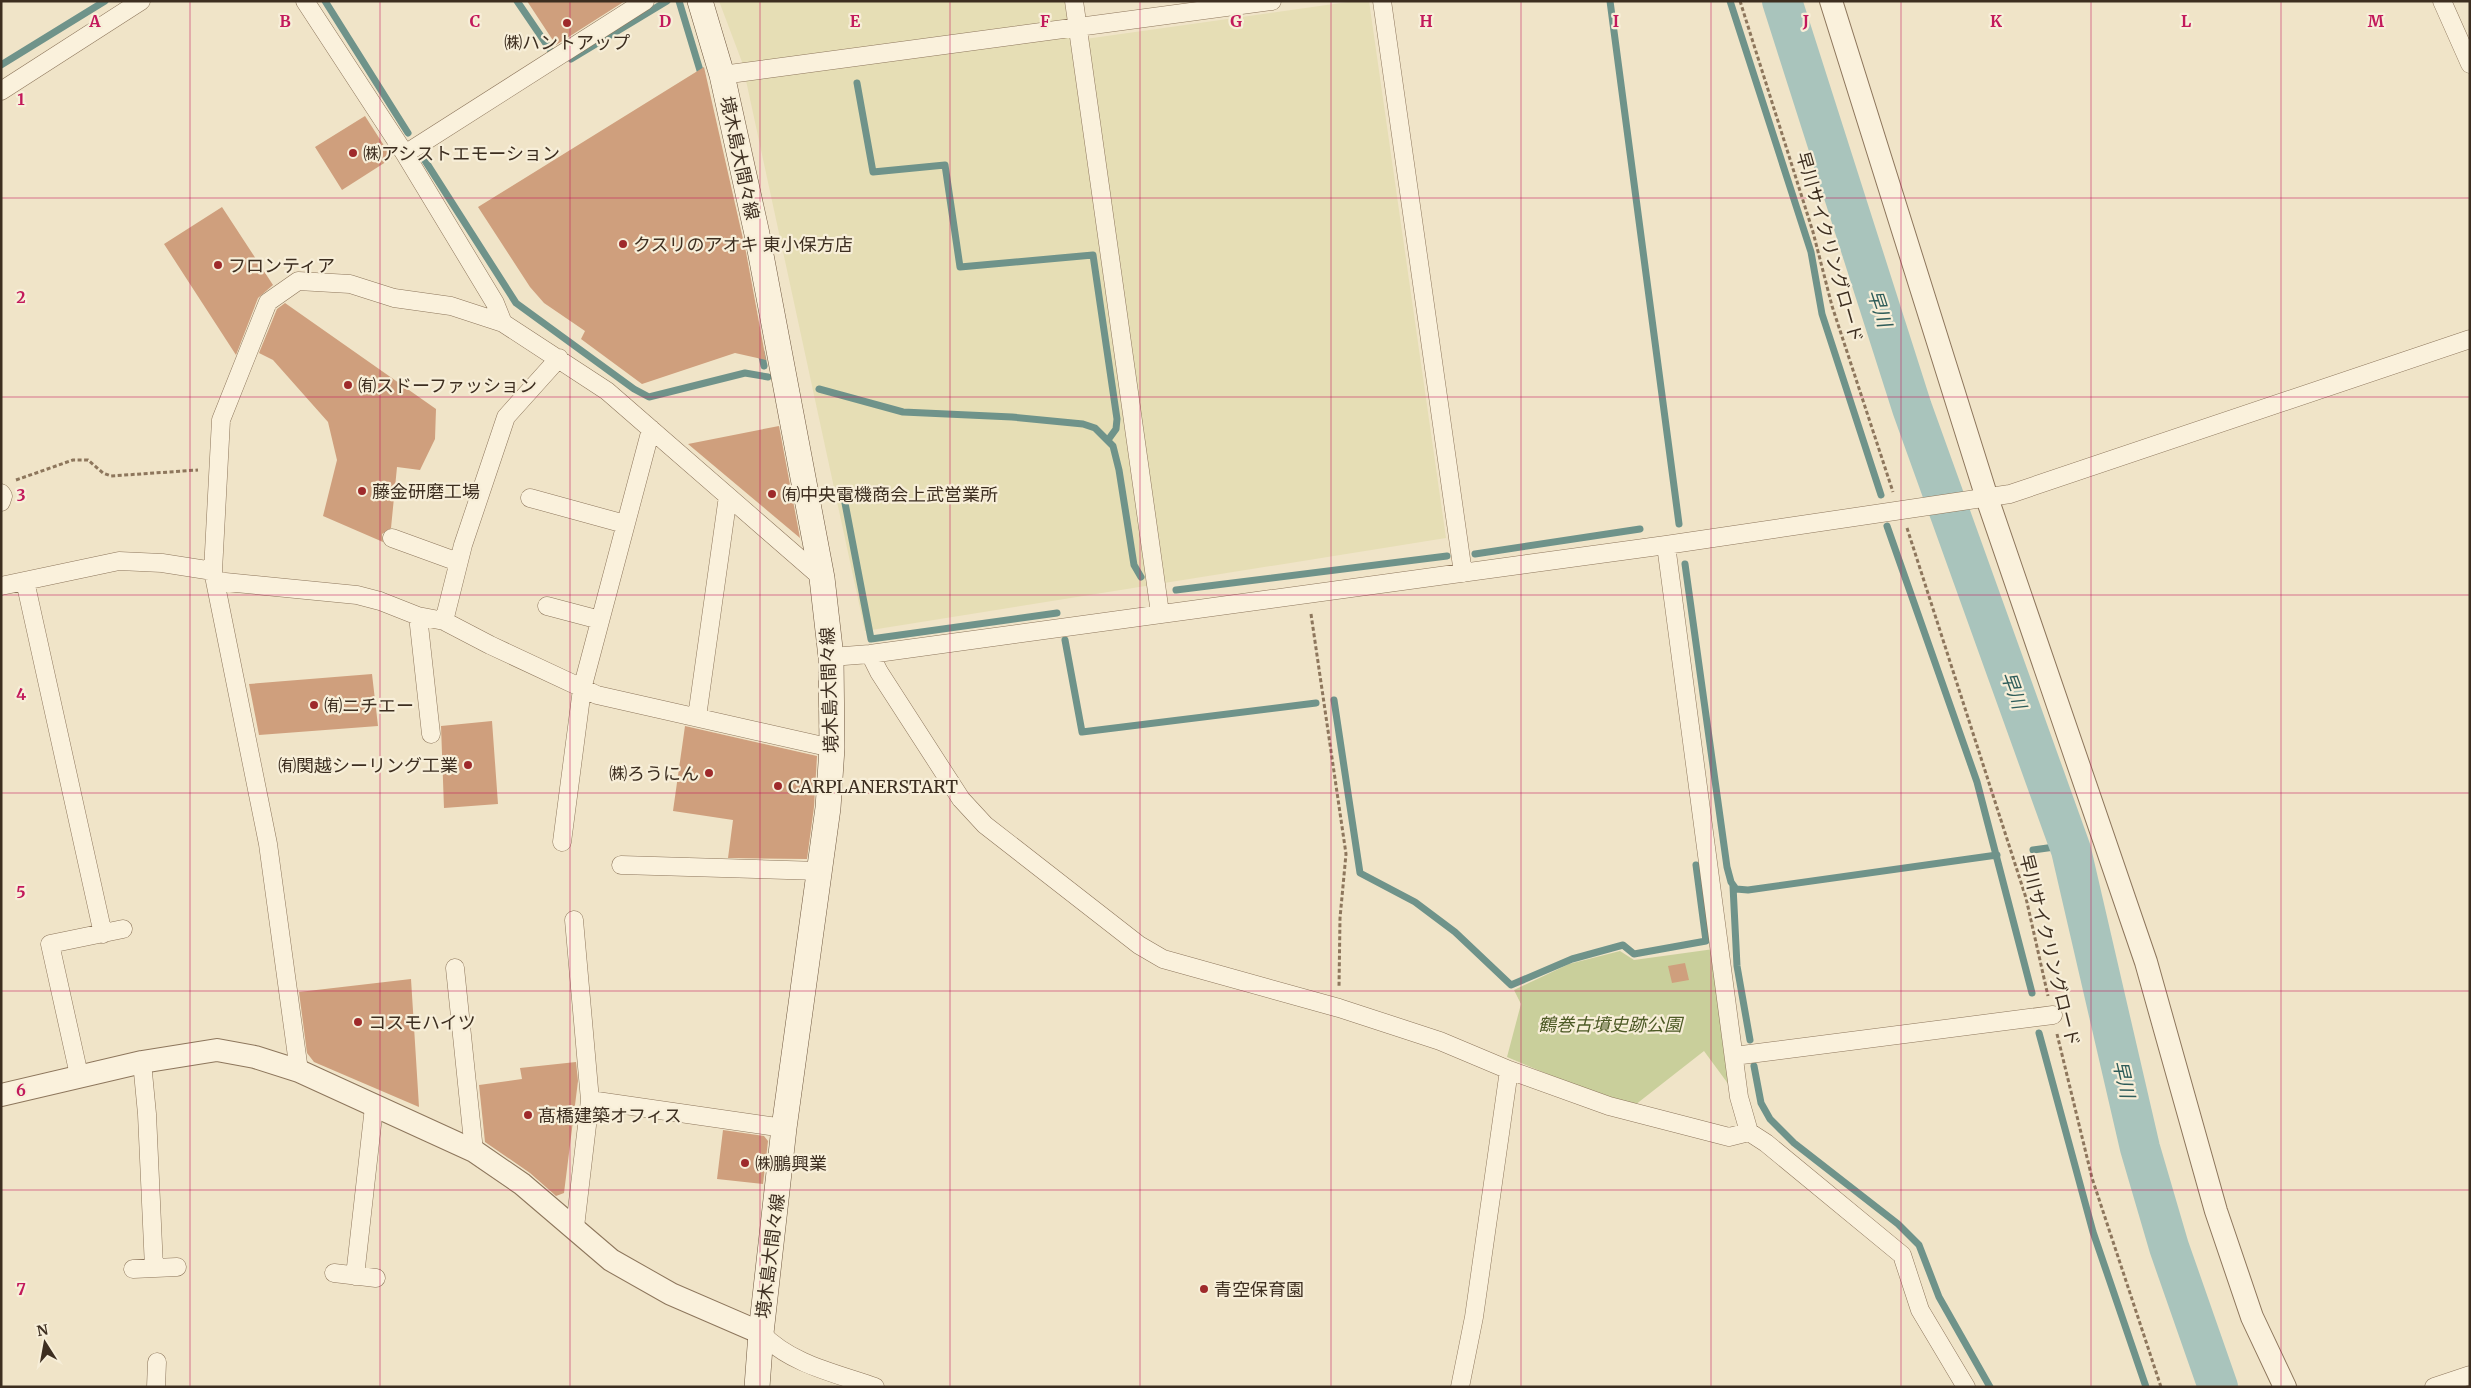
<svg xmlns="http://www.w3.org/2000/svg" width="2471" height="1388" viewBox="0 0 2471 1388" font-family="Merriweather,'Noto Sans JP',serif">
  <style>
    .farmland { fill: #e6deb5 }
    .green { fill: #c9cf9b }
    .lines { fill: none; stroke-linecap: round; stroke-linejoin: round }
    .stream { stroke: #6f938a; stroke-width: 7 }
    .river { stroke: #a9c4bc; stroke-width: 40 }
    .building { fill: #cf9f7d }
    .minor-casing { stroke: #8d765c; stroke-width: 19 }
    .tertiary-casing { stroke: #8d765c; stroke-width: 24 }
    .secondary-casing { stroke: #6f573f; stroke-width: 26 }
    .path { stroke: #8d765c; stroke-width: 3; stroke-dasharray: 4 2.5; stroke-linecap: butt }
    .minor { stroke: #faf1dc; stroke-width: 18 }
    .tertiary { stroke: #faf1dc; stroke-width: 22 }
    .secondary { stroke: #faf1dc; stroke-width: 25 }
    .grid { fill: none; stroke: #c2185b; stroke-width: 1; stroke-opacity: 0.55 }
    .poi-dot { fill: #9e2a2b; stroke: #f7eed8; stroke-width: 2 }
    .labels { text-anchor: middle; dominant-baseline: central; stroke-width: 4.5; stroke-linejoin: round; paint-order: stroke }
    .poi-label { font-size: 18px; fill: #3d2e20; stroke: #f7eed8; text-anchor: start }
    .street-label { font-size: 18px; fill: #3d2e20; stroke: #f7eed8 }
    .park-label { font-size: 18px; font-style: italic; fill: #4d5a26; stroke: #f7eed8 }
    .water-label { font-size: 19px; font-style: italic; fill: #2f5d5a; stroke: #f7eed8 }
    .grid-label { font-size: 16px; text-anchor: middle; font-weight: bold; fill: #c2185b; stroke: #f7eed8; stroke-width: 4.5; stroke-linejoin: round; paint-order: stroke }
  </style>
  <rect width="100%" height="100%" fill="#f0e4c8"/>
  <path class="farmland" d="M719 1H1065L1071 41 1355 1H1369L1446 538 865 631 742 62Z"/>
  <path class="green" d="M1714 949 1729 1085 1704 1051 1635 1105 1569 1083 1507 1057 1521 1004 1514 990 1569 964 1620 951 1634 960Z"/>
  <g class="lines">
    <path class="stream" d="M325 1 408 133
      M517 1 551 51
      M679 1 702 77
      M1610 1 1679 524
      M1730 1 1811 252 1822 314 1881 495
      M571 59 667 1
      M1 65 105 1
      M857 83 873 172 945 165 960 267 1093 255 1117 419 1116 429 1108 440
      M424 159 516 303 634 389 649 397 745 373 768 377
      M761 352 764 366
      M819 389 903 412 1012 417 1083 424 1095 428 1113 446 1119 470 1134 565 1141 577
      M845 503 871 639 1057 613
      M1887 526 1977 782 2032 993
      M1475 554 1640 529
      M1685 564 1727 867 1731 882 1736 889 1748 890 1997 855
      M1176 590 1447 556
      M1065 640 1082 732 1316 703
      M1334 700 1360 873 1415 902 1455 932 1511 985 1572 959 1623 945 1634 954 1706 941 1696 865
      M2033 850 2069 845
      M1733 886 1737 966 1750 1040
      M2039 1033 2093 1232 2146 1387
      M1754 1066 1761 1103 1770 1119 1794 1143 1898 1224 1919 1245 1939 1297 1990 1387"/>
    <path class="river" d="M1782 1 1912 408 2071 850 2140 1148 2169 1247 2218 1387"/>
  </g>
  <path class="building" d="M527 1H625L556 45Z
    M704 67 746 252 766 360 735 353 642 384 581 339 585 331 544 303 530 287 478 207Z
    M365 116 392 158 342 190 315 147Z
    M222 207 273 285 258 298 236 355 164 244Z
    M285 303 436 409 435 439 420 470 397 467 391 528 382 534 383 542 323 516 337 460 328 422 273 360 259 353 277 309Z
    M779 426 800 538 688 444Z
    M372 674 378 726 259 735 249 684Z
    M492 721 498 804 444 808 441 726Z
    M685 726 817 756 814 807 807 859 728 858 733 820 673 811Z
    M1685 963 1689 980 1672 983 1668 966Z
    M411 979 419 1107 314 1062 307 1053 299 992Z
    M576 1062 578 1081 564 1193 556 1196 530 1173 485 1142 479 1085 522 1079 520 1068Z
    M723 1130 764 1136 768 1141 763 1184 717 1179Z"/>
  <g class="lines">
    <g class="minor-casing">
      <path id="minor" d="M305 1 405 154 495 303 503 323 607 391 822 578
        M1074 1 1160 613
        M1382 1 1463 573
        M2442 1 2470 64
        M722 75 1272 1
        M1 91 141 1
        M405 154 645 1
        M1 493 3 496 1 502
        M530 498 625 524
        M392 538 458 562
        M1666 545 1739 1097 1749 1132
        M25 581 103 934
        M215 581 357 595 380 601 418 616 444 621 490 645 597 695 832 748
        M1 586 119 561 162 563 213 571
        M547 606 600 620
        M418 616 431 734
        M444 621 463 545 506 417 559 358
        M870 654 879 672 961 799 985 825 1139 945 1163 959 1339 1008 1440 1041 1509 1070 1609 1106 1729 1137 1749 1132 1766 1143 1902 1255 1920 1310 1966 1387
        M831 657 870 654 1666 545 2010 494 2470 339
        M697 717 728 496
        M562 842 582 689 651 429
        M621 865 820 871
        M574 920 590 1100 575 1227
        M455 968 474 1151
        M1734 1056 2053 1015
        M142 1062 147 1114 154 1268
        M299 1071 268 844 213 571 221 420 268 302 298 281 350 284 394 298 451 306 503 323
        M79 1075 50 944 123 929
        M590 1100 784 1128
        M133 1269 177 1267
        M334 1273 376 1278
        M355 1276 374 1107
        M761 1333C790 1364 835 1373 875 1387
        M156 1387 157 1362
        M1460 1387 1474 1317 1509 1070
        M2434 1387 2470 1375"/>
    </g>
    <g class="tertiary-casing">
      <path id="tertiary" d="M1831 1 1987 498 2146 962 2216 1211 2252 1317 2285 1387
        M1 1095 142 1062 217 1050 255 1057 299 1071 474 1151 522 1184 611 1260 671 1294 761 1333"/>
    </g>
    <g class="secondary-casing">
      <path id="secondary" d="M700 1 722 75 757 234 822 578 831 657 832 748 828 808 784 1128 761 1333 757 1387"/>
    </g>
    <path class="path" d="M1740 1 1813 232 1832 306 1893 492
      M16 480 73 460H88L103 473 111 476 198 470
      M1907 528 2026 898 2048 996
      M1311 614 1346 854 1340 918 1339 987
      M1615 1019 1654 1027
      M2057 1034 2092 1178 2161 1387"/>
    <use href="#minor" class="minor"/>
    <use href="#tertiary" class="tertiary"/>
    <use href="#secondary" class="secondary"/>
  </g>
  <path class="grid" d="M190 1V1387M380 1V1387M570 1V1387M760 1V1387M950 1V1387M1140 1V1387M1331 1V1387M1521 1V1387M1711 1V1387M1901 1V1387M2091 1V1387M2281 1V1387M1 198H2470M1 397H2470M1 595H2470M1 793H2470M1 991H2470M1 1190H2470"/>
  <g class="poi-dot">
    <circle cx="567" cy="23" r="5"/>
    <circle cx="353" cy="153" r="5"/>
    <circle cx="623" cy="244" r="5"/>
    <circle cx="218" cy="265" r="5"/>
    <circle cx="348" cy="385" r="5"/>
    <circle cx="362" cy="491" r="5"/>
    <circle cx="772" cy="494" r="5"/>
    <circle cx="314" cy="705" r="5"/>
    <circle cx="468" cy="765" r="5"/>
    <circle cx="709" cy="773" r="5"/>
    <circle cx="778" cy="786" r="5"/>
    <circle cx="358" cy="1022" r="5"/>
    <circle cx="528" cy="1115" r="5"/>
    <circle cx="745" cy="1163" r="5"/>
    <circle cx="1204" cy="1289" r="5"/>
  </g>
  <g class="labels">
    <g class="poi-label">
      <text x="567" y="42" text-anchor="middle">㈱ハントアップ</text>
      <text x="363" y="153">㈱アシストエモーション</text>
      <text x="633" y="244">クスリのアオキ 東小保方店</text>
      <text x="228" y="265">フロンティア</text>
      <text x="358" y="385">㈲スドーファッション</text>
      <text x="372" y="491">藤金研磨工場</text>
      <text x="782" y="494">㈲中央電機商会上武営業所</text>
      <text x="324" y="705">㈲ニチエー</text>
      <text x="458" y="765" text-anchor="end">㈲関越シーリング工業</text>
      <text x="699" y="773" text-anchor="end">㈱ろうにん</text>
      <text x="788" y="786">CARPLANERSTART</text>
      <text x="368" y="1022">コスモハイツ</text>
      <text x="538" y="1115">髙橋建築オフィス</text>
      <text x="755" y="1163">㈱鵬興業</text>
      <text x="1214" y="1289">青空保育園</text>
    </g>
    <g class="street-label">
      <text transform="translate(740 158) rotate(78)">境木島大間々線</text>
      <text transform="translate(1830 247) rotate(74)">早川サイクリングロード</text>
      <text transform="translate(829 690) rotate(-92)">境木島大間々線</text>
      <text transform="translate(2050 950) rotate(76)">早川サイクリングロード</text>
      <text transform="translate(770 1256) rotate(-83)">境木島大間々線</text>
    </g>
    <g class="park-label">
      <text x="1610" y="1024">鶴巻古墳史跡公園</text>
    </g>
    <g class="water-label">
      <text transform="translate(1880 308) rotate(72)">早川</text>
      <text transform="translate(2014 690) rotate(70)">早川</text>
      <text transform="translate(2124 1079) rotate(77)">早川</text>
    </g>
  </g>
  <g class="grid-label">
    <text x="95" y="27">A</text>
    <text x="285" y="27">B</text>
    <text x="475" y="27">C</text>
    <text x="665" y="27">D</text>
    <text x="855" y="27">E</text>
    <text x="1045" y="27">F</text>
    <text x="1236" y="27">G</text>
    <text x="1426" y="27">H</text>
    <text x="1616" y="27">I</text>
    <text x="1806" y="27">J</text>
    <text x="1996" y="27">K</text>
    <text x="2186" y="27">L</text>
    <text x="2376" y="27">M</text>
    <text x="21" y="105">1</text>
    <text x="21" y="303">2</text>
    <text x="21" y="501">3</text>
    <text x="21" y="700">4</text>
    <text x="21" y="898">5</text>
    <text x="21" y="1096">6</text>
    <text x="21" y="1295">7</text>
  </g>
  <rect width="2471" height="1388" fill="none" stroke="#3d2e20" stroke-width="5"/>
  <g transform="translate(45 1343) rotate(349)" stroke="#f7eed8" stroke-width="4" paint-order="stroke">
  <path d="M0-4L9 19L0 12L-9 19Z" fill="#3d2e20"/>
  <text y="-8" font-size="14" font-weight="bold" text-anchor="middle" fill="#3d2e20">N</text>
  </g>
</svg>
